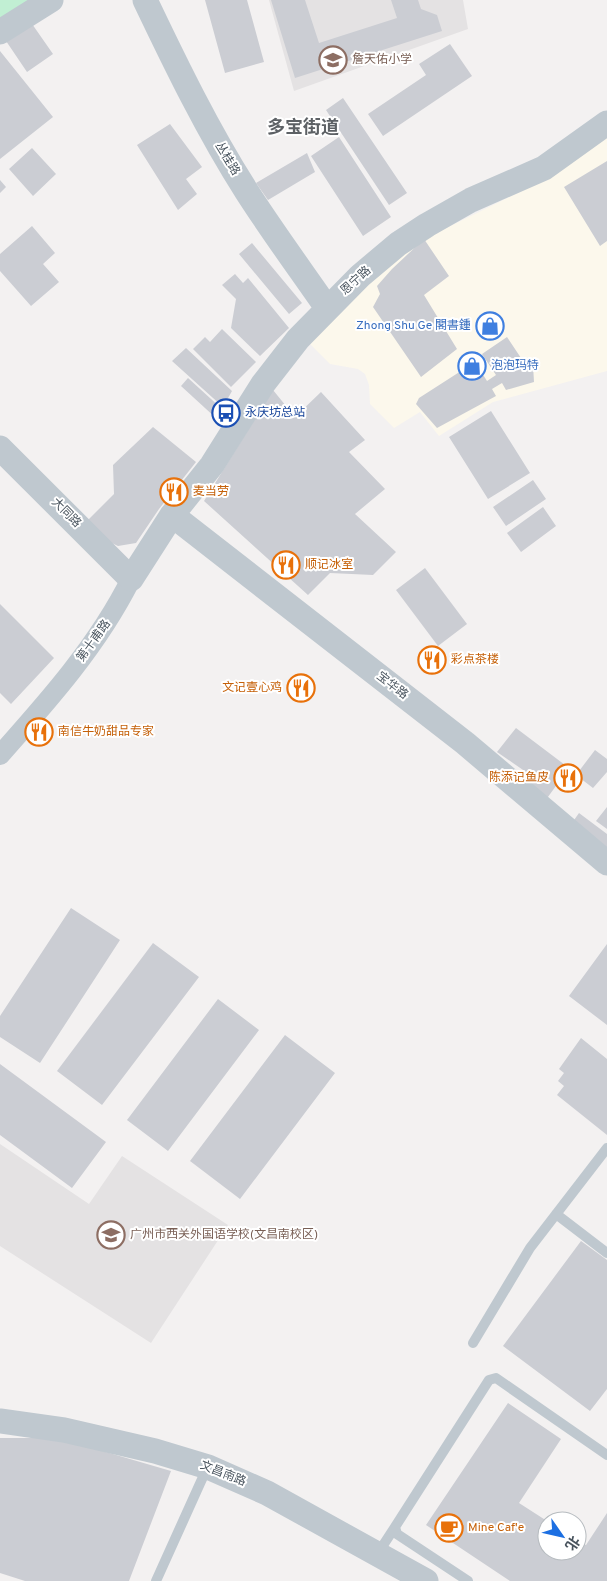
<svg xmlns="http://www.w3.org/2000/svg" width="607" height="1581" viewBox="0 0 607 1581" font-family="Overpass,'Noto Sans SC',sans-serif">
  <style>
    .commercial { fill: #fcf8ec }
    .education { fill: #e4e2e3 }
    .green { fill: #c1efd3 }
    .building { fill: #cbcdd3 }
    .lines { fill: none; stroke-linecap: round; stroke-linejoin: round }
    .service { stroke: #bfc8cf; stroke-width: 10 }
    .minor { stroke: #bfc8cf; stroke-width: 20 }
    .tertiary { stroke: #bfc8cf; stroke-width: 25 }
    .labels { text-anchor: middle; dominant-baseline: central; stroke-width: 4; stroke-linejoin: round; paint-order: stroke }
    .education-label { font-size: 12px; fill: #785e54; stroke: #fff; text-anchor: start }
    .street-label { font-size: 12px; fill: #49545e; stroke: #fff }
    .shop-label { font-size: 12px; fill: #366cbe; stroke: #fff; text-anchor: end }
    .transit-label { font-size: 12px; fill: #164399; stroke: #fff; text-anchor: start }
    .food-label { font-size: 12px; fill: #c56008; stroke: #fff; text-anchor: start }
    .district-label { font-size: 18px; font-weight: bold; fill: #5d6165; stroke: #fff }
  </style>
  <rect width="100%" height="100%" fill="#f3f1f1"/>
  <path class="commercial" d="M607 134V371L493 402 439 436 420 412 394 428 370 404 369 385 365 374 358 369 330 364 306 340 350 296 422 240 544 180Z"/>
  <path class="education" d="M269 0H463L468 29 294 91Z
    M0 1144 89 1204 122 1156 228 1225 151 1343 0 1246Z"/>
  <path class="green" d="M0 0H40L0 24Z"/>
  <path class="building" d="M205 0H247L264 62 225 73Z
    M271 0H305L319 43 397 18 391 0H418L421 9 437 15 442 31 295 78Z
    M30 21 53 54 27 72 4 38Z
    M450 44 472 76 383 136 368 114 426 75 419 64Z
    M0 51 53 117 0 159Z
    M343 98 407 193 389 205 326 110Z
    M170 124 202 167 186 179 197 194 178 210 137 145Z
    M339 137 391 217 363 236 311 156Z
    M32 148 56 174 33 196 9 169Z
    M307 153 315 172 268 200 256 183Z
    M607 161V241L600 246 564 187Z
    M0 180 6 187 0 193Z
    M32 226 55 253 43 264 59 282 31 306 0 271V254Z
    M424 239 449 276 424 295 457 349 421 377 373 307 380 294 377 286 392 269Z
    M252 243 302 303 289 314 239 254Z
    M235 274 243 283 248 278 289 328 260 356 231 328 236 299 222 285Z
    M222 329 256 362 231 387 193 349 205 337 210 342Z
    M507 337 523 361 533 365 534 382 506 390 502 383 492 389 496 396 437 428 416 404 419 398 475 362 487 381 496 375 482 354Z
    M186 348 232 391 223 407 172 361Z
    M188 378 222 409 217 419 181 386Z
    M273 390 295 417 321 392 365 440 349 452 385 489 355 514 396 552 373 575 330 573 308 595 204 501Z
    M491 411 530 473 488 499 449 437Z
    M153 427 196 462 159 509 136 543 118 546 80 528 114 494 113 465Z
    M533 480 546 499 506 526 493 507Z
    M543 507 556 526 521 552 507 533Z
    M425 568 467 624 438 646 396 590Z
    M0 604 54 658 11 704 0 693Z
    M516 728 569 768 545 801 519 782 526 772 497 752Z
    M595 750 607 759V772L593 788 576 775Z
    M607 807V829L596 821Z
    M579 813 607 834V849L572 823Z
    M71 908 120 940 40 1063 0 1037V1016Z
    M153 943 199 977 102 1105 57 1071Z
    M607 944V1025L569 996Z
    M218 999 259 1030 168 1151 127 1120Z
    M285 1035 335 1073 240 1199 190 1161Z
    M581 1038 607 1059V1135L557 1095 564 1086 558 1081 564 1073 559 1069Z
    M0 1064 106 1142 72 1188 0 1135Z
    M581 1241 607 1260V1389L590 1411 503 1346Z
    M508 1403 561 1439 519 1503 547 1521V1551H577V1540L586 1545 607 1513V1581H510L426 1525Z
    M0 1438H58L171 1471 129 1581H25L0 1573Z"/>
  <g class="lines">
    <path class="service" d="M556 1214 607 1253
      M473 1343 530 1248 607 1148
      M378 1553 395 1527
      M156 1581 207 1468
      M468 1581 397 1534 395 1527 489 1380 496 1378 607 1455"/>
    <path class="minor" d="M0 755C49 700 98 645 131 579"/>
    <path class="tertiary" d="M145 0C176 65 208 131 247 192 272 231 300 269 327 308
      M0 32 51 0
      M0 448 131 579 172 515 212 465 263 384 298 339 360 276 398 244 427 225 471 200 544 168 607 123
      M172 515 465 743 607 863
      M0 1421 64 1430 155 1451 208 1467 267 1493 426 1581"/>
  </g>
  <defs>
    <g id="school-ring" transform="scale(1.4375)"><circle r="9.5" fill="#fff" stroke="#8d6e63" stroke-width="1.5"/><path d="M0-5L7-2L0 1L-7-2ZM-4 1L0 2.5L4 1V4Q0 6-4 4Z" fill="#8d6e63"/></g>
    <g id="shop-ring" transform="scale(1.4375)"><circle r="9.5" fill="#fff" stroke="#3f7fe0" stroke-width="1.5"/><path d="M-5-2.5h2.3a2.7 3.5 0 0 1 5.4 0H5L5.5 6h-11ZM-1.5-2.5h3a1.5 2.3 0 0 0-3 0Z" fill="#3f7fe0"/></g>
    <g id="bus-ring" transform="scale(1.4375)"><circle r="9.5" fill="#fff" stroke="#1a4fb4" stroke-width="1.5"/><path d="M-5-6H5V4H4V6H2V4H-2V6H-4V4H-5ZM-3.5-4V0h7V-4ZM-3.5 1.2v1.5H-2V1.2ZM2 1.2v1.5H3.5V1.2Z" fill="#1a4fb4"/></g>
    <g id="restaurant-ring" transform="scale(1.4375)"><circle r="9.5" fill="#fff" stroke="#e8710a" stroke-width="1.5"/><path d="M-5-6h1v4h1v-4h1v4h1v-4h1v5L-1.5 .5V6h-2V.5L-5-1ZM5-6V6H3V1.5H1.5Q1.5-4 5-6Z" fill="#e8710a"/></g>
    <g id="cafe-ring" transform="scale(1.4375)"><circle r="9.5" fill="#fff" stroke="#e8710a" stroke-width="1.5"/><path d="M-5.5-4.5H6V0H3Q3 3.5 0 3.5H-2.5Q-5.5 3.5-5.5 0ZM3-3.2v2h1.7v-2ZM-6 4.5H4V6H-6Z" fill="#e8710a"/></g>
  </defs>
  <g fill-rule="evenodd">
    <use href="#school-ring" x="333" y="60"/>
    <use href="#shop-ring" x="490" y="326"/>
    <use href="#shop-ring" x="472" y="366"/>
    <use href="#bus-ring" x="226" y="413"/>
    <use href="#restaurant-ring" x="174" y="492"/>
    <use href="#restaurant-ring" x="286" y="565"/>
    <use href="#restaurant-ring" x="432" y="660"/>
    <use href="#restaurant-ring" x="301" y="688"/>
    <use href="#restaurant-ring" x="39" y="732"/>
    <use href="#restaurant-ring" x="568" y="778"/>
    <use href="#school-ring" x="111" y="1235"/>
    <use href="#cafe-ring" x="449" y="1528"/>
  </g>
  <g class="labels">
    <g class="education-label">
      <text x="352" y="60">詹天佑小学</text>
      <text x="130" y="1235">广州市西关外国语学校(文昌南校区)</text>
    </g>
    <g class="street-label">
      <text transform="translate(227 159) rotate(59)">丛桂路</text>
      <text transform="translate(356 281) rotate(-42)">恩宁路</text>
      <text transform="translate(66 513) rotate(45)">大同路</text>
      <text transform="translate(94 641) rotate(-54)">第十甫路</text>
      <text transform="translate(392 686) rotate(38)">宝华路</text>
      <text transform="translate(223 1474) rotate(22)">文昌南路</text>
    </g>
    <g class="shop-label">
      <text x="471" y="326">Zhong Shu Ge 閣書鍾</text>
      <text x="491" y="366" text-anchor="start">泡泡玛特</text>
    </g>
    <g class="transit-label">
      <text x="245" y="413">永庆坊总站</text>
    </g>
    <g class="food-label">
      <text x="193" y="492">麦当劳</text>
      <text x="305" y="565">顺记冰室</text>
      <text x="451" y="660">彩点茶楼</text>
      <text x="282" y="688" text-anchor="end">文记壹心鸡</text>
      <text x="58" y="732">南信牛奶甜品专家</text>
      <text x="549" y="778" text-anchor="end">陈添记鱼皮</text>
      <text x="468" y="1528">Mine Caf'e</text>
    </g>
    <g class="district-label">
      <text x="303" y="128">多宝街道</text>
    </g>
  </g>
  <g transform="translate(562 1536) rotate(124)"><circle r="24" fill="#ffffff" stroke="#b6bbbf"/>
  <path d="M0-4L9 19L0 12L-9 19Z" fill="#1c6fe2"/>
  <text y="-8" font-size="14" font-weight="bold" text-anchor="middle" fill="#49545e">北</text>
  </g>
</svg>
